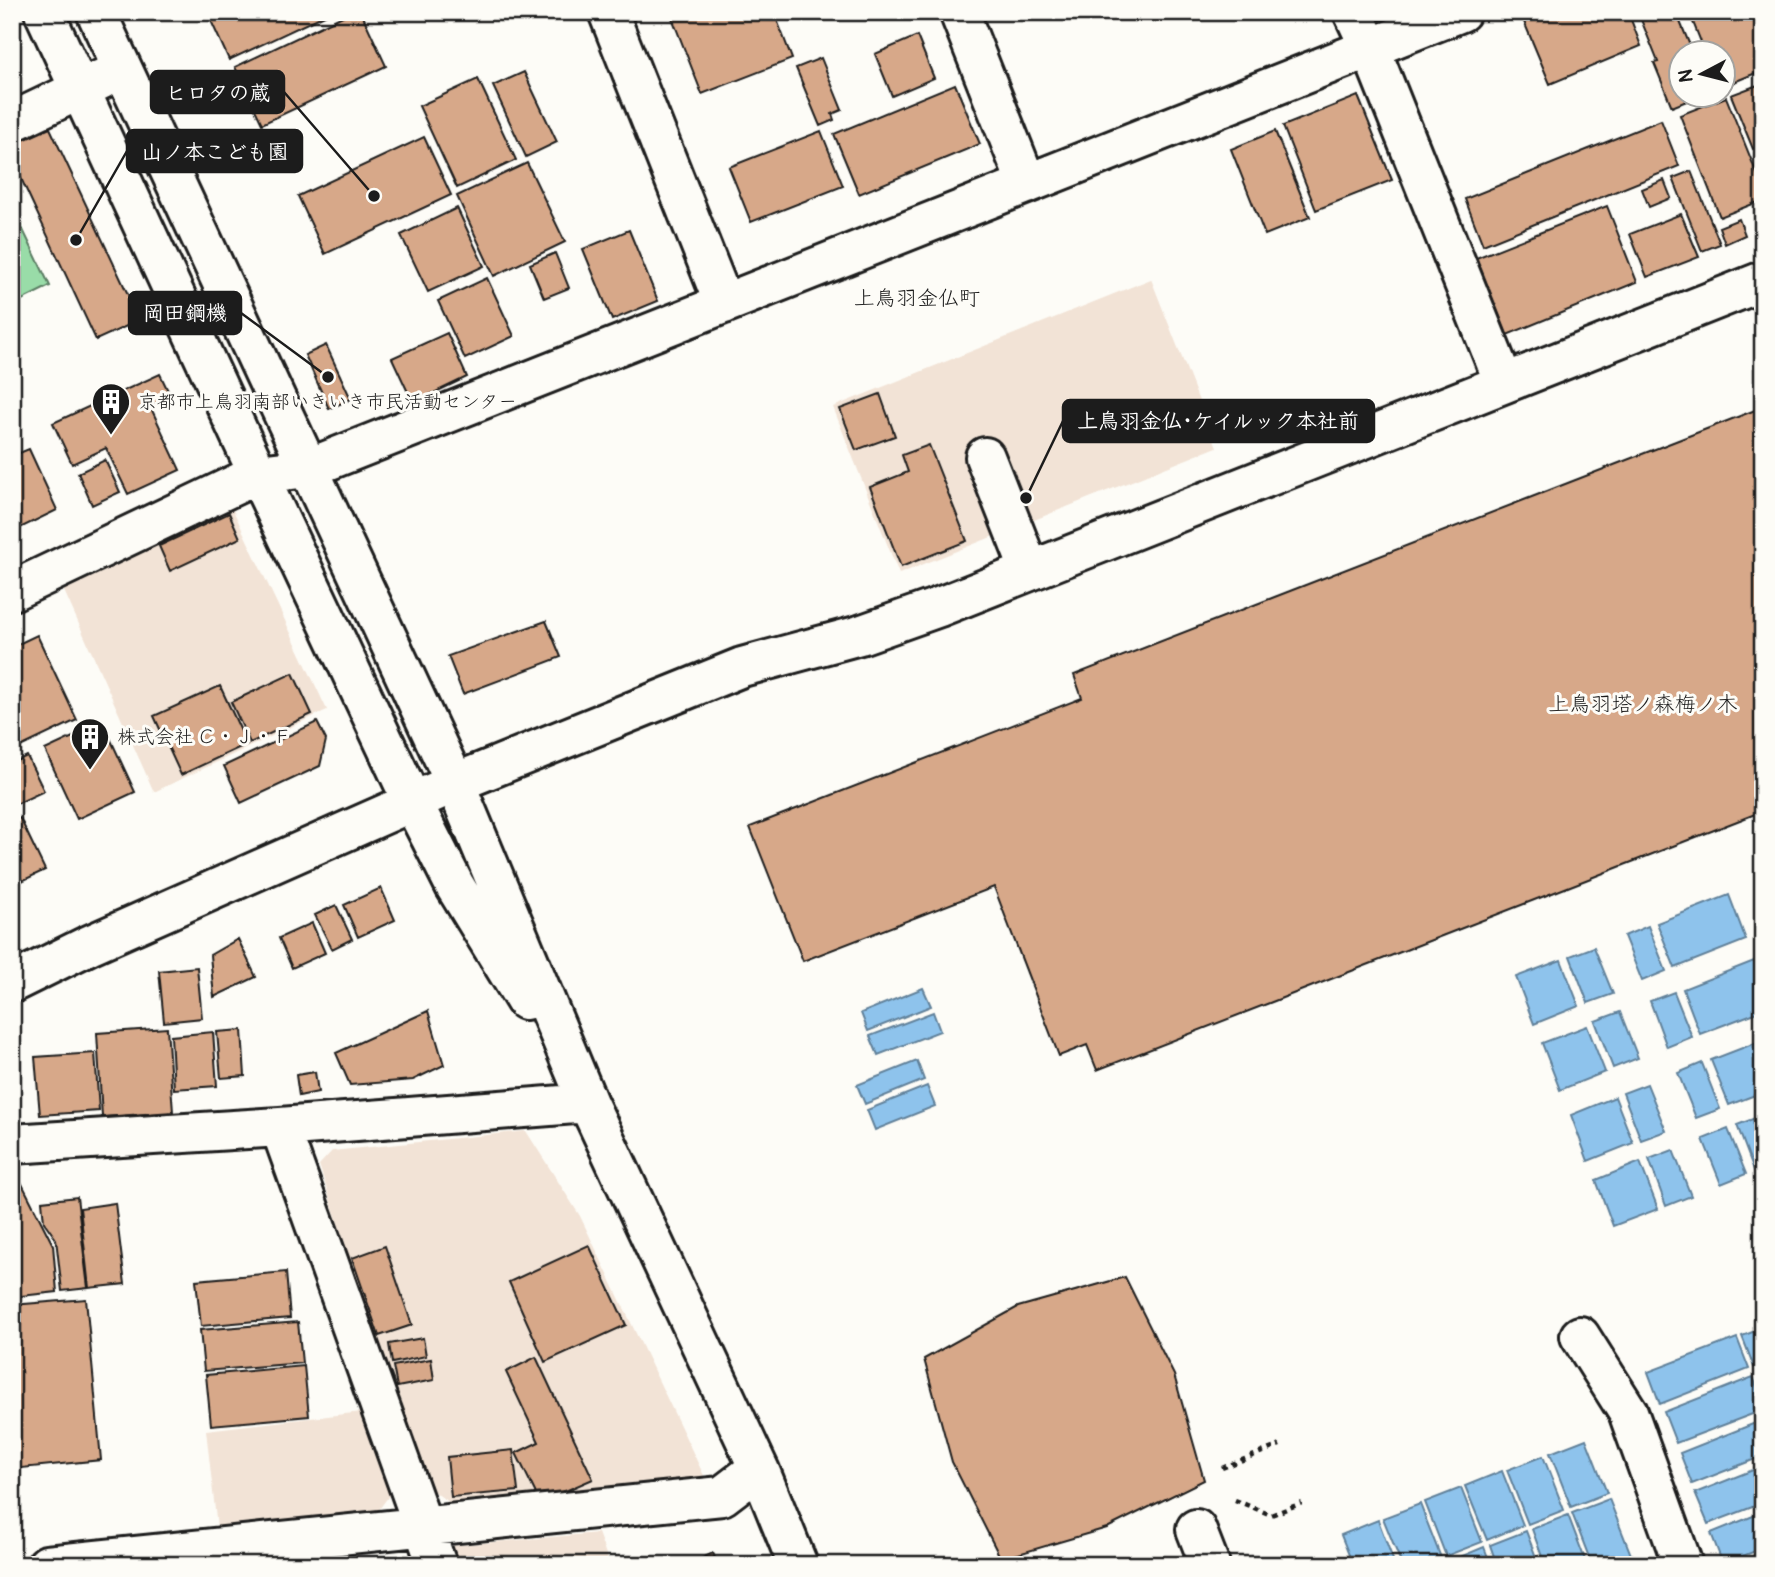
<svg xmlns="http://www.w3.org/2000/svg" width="1775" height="1577" viewBox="0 0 1775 1577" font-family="Pangolin,'Klee One',sans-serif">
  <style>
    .built { fill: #f2e3d6 }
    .green { fill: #99dca8; stroke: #5a7c62; stroke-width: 2 }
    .water { fill: #8ec3ec; stroke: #608099; stroke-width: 2 }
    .building { fill: #d7a889; stroke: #1c1c1c; stroke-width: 2 }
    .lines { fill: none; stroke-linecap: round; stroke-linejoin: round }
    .minor-casing { stroke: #1c1c1c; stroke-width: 44 }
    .path { stroke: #1c1c1c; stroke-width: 4.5; stroke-dasharray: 5 5; stroke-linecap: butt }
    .minor { stroke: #fdfcf7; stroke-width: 38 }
    .labels { text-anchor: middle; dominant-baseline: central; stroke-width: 6; stroke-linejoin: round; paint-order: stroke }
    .poi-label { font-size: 19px; fill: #1c1c1c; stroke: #fdfcf7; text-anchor: start }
    .neighbourhood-label { font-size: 21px; fill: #1c1c1c; stroke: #fdfcf7 }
    .leader { fill: none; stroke: #1c1c1c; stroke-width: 2.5 }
    .callout-dot { fill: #1c1c1c; stroke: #fdfcf7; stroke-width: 2.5 }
    .callout { fill: #1c1c1c; stroke: #1c1c1c; stroke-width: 2.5 }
    .callout-label { font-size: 21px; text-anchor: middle; font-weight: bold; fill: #fff }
  </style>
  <rect width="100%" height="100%" fill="#fdfcf7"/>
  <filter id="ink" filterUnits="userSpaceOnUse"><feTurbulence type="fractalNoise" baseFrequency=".0143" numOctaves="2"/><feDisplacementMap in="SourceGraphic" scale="14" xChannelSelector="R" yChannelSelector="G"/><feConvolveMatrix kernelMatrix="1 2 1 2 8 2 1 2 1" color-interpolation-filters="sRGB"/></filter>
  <g filter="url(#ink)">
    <path class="built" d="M1151 279 1217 447 899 574 833 407Z
      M232 508 327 710 154 792 61 584Z
      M526 1131 580 1216 707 1482 454 1506 422 1483 319 1165 332 1151Z
      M362 1412 391 1493 377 1512 217 1528 206 1430Z
      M598 1533 610 1565H455L448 1546Z"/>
    <path class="green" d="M12 207 50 286 12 305Z"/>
    <path class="water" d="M1729 895 1746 940 1675 968 1657 923Z
      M1648 926 1666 971 1642 981 1624 936Z
      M1594 947 1613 994 1588 1003 1570 956Z
      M1561 960 1579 1006 1534 1024 1516 977Z
      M1754 961 1763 984V1010L1700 1034 1683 989Z
      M923 988 931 1006 868 1031 861 1013Z
      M1674 992 1692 1037 1667 1047 1650 1001Z
      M933 1012 940 1031 878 1055 870 1036Z
      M1620 1012 1638 1058 1613 1068 1595 1021Z
      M1587 1026 1605 1072 1560 1090 1542 1043Z
      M1763 1040V1092L1729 1105 1711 1060Z
      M917 1061 924 1080 865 1104 857 1085Z
      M1702 1063 1720 1109 1696 1118 1678 1073Z
      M1647 1084 1666 1131 1641 1140 1623 1093Z
      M927 1086 935 1106 875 1130 867 1110Z
      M1615 1097 1633 1143 1588 1161 1571 1115Z
      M1763 1115V1167L1754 1170 1737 1125Z
      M1728 1129 1746 1174 1721 1184 1703 1139Z
      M1673 1150 1691 1196 1666 1206 1649 1159Z
      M1640 1162 1658 1209 1613 1226 1596 1180Z
      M1763 1328V1364L1754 1367 1742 1336Z
      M1737 1338 1749 1369 1660 1404 1648 1372Z
      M1753 1377 1763 1402V1410L1676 1443 1664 1412Z
      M1763 1420V1456L1692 1484 1680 1453Z
      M1586 1439 1607 1493 1571 1507 1550 1453Z
      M1543 1456 1564 1510 1528 1524 1507 1470Z
      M1763 1466V1503L1708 1524 1695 1493Z
      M1502 1471 1523 1525 1487 1540 1465 1486Z
      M1461 1488 1482 1542 1446 1556 1425 1502Z
      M1609 1499 1635 1565H1592L1572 1513Z
      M1420 1504 1441 1558 1423 1565H1402L1383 1518Z
      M1763 1512V1548L1723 1564 1711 1533Z
      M1568 1515 1587 1565H1545L1532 1529Z
      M1378 1520 1395 1565H1353L1341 1535Z
      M1526 1531 1539 1565H1497L1490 1545Z
      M1484 1547 1491 1565H1449L1448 1562Z"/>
    <path class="building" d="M207 12H331L229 60Z
      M351 12H361L386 66 262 124 235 67Z
      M676 12H774L792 59 702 94 671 15Z
      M1533 12H1628L1641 46 1550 84 1522 17Z
      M1638 12H1676L1691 48H1693L1695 52H1680V94H1704L1672 107 1654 63 1658 62Z
      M1689 12H1763V70L1722 87V52H1705Z
      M917 36 934 78 892 96 875 54Z
      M821 58 842 110 832 114 834 120 820 126 796 68Z
      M524 72 557 142 526 157 493 86Z
      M478 79 516 160 457 188 419 106Z
      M1763 83V145L1753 149 1731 95Z
      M955 84 980 144 859 194 834 134Z
      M1358 96 1392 180 1316 210 1283 126Z
      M1726 97 1763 189V200L1720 217 1680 115Z
      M1661 120 1679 166 1483 245 1465 199Z
      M50 128 140 320 96 340 12 159V145Z
      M821 131 843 186 751 222 729 167Z
      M1275 131 1310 217 1265 235 1231 149Z
      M424 137 451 195 325 254 298 196Z
      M527 163 565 242 494 276 457 196Z
      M1691 171 1720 244 1702 251 1673 178Z
      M1664 180 1671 198 1649 207 1642 189Z
      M1607 206 1637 282 1507 335 1476 258Z
      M457 208 484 266 428 292 401 235Z
      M1681 214 1699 257 1647 277 1630 234Z
      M1739 219 1745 235 1725 244 1719 227Z
      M629 230 658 301 612 320 583 249Z
      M555 253 569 288 544 298 530 264Z
      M487 278 514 336 465 359 438 301Z
      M447 333 467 377 413 403 392 358Z
      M326 345 351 399 329 409 305 355Z
      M160 374 171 397 150 406 180 470 128 494 106 448 72 464 53 423Z
      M880 394 895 436 856 450 840 409Z
      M1763 407V811L1097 1070 1087 1045 1059 1056 994 887 803 961 750 827 1082 698 1074 675Z
      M929 445 967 541 901 567 870 487 908 472 902 455Z
      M29 449 57 510 16 530 12 522V456Z
      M105 460 120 492 92 505 78 473Z
      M229 513 240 538 170 571 159 546Z
      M546 621 561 657 463 694 448 656Z
      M37 635 77 720 12 751V647Z
      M293 673 312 714 250 743 231 702Z
      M220 686 247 744 181 775 154 716Z
      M317 722 326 740 320 766 241 803 224 766Z
      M103 723 135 792 77 819 45 750Z
      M27 756 44 791 12 806V763Z
      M20 818 45 870 22 881 12 861V821Z
      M381 888 395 920 358 937 344 905Z
      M336 905 352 939 332 949 315 915Z
      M312 923 325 953 292 968 279 938Z
      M238 939 256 977 214 997 210 955Z
      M197 967 202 1018 164 1022 159 971Z
      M428 1011 444 1065 413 1080 350 1085 336 1053Z
      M167 1028 173 1112 102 1117 97 1033Z
      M242 1030 245 1076 221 1078 217 1032Z
      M213 1032 217 1086 174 1089 171 1036Z
      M95 1053 99 1111 40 1115 35 1057Z
      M315 1072 318 1092 299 1096 296 1075Z
      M12 1178H19L53 1245 57 1292 12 1297Z
      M77 1197 88 1288 62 1291 56 1239 44 1222 42 1201Z
      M115 1203 125 1284 89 1288 80 1208Z
      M589 1245 626 1325 545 1362 509 1282Z
      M385 1246 412 1325 379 1336 352 1258Z
      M286 1272 290 1318 201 1326 196 1280Z
      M1125 1277 1174 1375 1204 1480 1107 1528 1001 1559 952 1462 924 1359 1018 1307Z
      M86 1299 101 1460 12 1469V1305Z
      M298 1322 302 1363 204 1371 200 1330Z
      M423 1338 426 1356 392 1363 389 1344Z
      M536 1357 593 1479 563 1492 536 1494 516 1453 539 1442 506 1372Z
      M431 1359 434 1380 397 1387 393 1366Z
      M304 1366 309 1416 211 1425 206 1375Z
      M513 1450 518 1491 451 1497 447 1457Z
      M713 1553 718 1565H687Z"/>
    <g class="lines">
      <g class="minor-casing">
        <path id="minor" d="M44 12 258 474 412 801 455 886 525 1000
          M96 12 455 783 588 1103 760 1471 798 1565
          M608 12 724 304
          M959 12 1027 184
          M1353 12 1370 48 1504 383
          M12 122 102 79
          M985 457 1030 571
          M12 591 258 474 309 468 1461 12
          M12 983 89 945 455 783 742 667 860 635 939 607 1763 281
          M280 1127 437 1565
          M12 1144 280 1127 588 1103
          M1580 1336 1628 1412 1683 1565
          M1196 1529 1210 1565
          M47 1565 722 1496 747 1477 760 1471"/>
      </g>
      <path class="path" d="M1222 1468 1280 1445
        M1235 1500 1271 1515 1302 1503"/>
      <use href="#minor" class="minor"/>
    </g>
  </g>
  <defs>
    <g id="building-pin" transform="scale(2.0125)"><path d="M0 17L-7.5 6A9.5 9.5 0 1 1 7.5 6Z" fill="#1c1c1c" stroke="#fdfcf7"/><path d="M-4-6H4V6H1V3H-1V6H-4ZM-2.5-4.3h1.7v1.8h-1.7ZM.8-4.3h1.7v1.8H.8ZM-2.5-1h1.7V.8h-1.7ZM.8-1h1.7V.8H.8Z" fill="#fff"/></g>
  </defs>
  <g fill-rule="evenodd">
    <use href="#building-pin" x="111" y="402"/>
    <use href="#building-pin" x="90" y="737"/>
  </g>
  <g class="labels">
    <g class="poi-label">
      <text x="138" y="402">京都市上鳥羽南部いきいき市民活動センタ－</text>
      <text x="117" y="737">株式会社 Ｃ・Ｊ・Ｆ</text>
    </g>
    <g class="neighbourhood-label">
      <text x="917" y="298">上鳥羽金仏町</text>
      <text x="1643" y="704">上鳥羽塔ノ森梅ノ木</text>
    </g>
  </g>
  <path class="leader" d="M374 196L284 92M76 240L127 151M328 377L241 313M1026 498L1063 421"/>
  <g class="callout-dot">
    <circle cx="374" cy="196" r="7"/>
    <circle cx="76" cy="240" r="7"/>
    <circle cx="328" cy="377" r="7"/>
    <circle cx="1026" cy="498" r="7"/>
  </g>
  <g class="callout">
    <rect x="151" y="71" width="133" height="42" rx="7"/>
    <rect x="127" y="130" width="175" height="42" rx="7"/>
    <rect x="129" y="292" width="112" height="42" rx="7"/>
    <rect x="1063" y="400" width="311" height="42" rx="7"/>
  </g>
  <g class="callout-label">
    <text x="218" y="100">ヒロタの蔵</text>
    <text x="215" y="159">山ノ本こども園</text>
    <text x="185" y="320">岡田鋼機</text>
    <text x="1218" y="428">上鳥羽金仏･ケイルック本社前</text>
  </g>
  <rect width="1775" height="1577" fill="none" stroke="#fdfcf7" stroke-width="42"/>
  <rect x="21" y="21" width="1733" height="1535" fill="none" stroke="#1c1c1c" stroke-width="2.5" filter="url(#ink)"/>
  <g transform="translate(1702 74) rotate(263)"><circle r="33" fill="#fdfcf7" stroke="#a3a29f" stroke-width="2"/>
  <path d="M0-5L12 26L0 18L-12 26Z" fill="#1c1c1c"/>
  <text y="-10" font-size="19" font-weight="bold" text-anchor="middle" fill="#1c1c1c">N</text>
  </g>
</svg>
